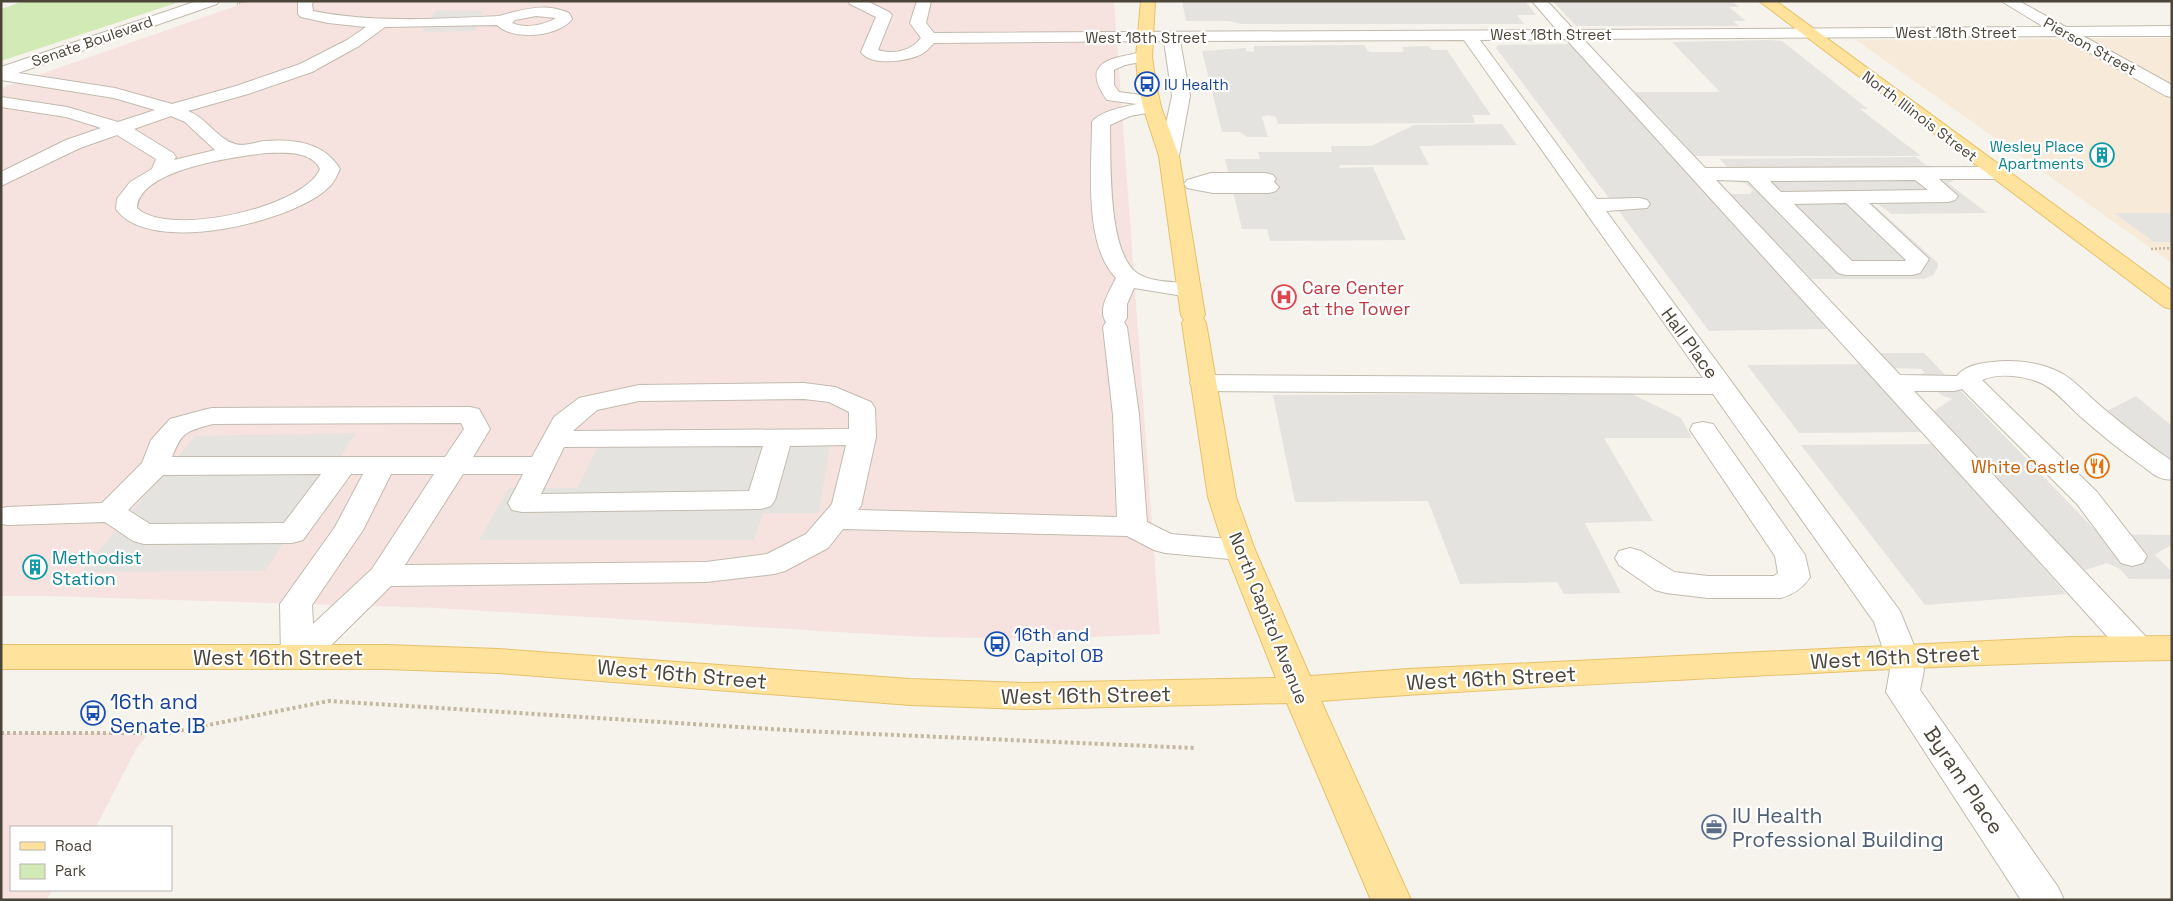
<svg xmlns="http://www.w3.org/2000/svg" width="2173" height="901" viewBox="0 0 2173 901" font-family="'Space Grotesk',sans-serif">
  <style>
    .commercial { fill: #f7ead8 }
    .medical { fill: #f6e3e0 }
    .green { fill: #d2eab5 }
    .parking { fill: #e5e3e0 }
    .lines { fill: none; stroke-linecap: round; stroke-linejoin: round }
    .minor-casing { stroke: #c2bbae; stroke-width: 2 }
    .major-casing { stroke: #e6c16a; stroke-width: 2 }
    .path-far2 { stroke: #c4b79f; stroke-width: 2; stroke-dasharray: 1 1; stroke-linecap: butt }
    .path-far1 { stroke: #c4b79f; stroke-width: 2.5; stroke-dasharray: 2 2; stroke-linecap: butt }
    .path { stroke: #c4b79f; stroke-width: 4; stroke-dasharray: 3 3; stroke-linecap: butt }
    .minor { fill: #fff; fill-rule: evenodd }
    .major { fill: #ffe39c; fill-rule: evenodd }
    .labels { text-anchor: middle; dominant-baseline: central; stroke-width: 4.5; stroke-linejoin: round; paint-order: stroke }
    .far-street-label { font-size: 15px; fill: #4b4439; stroke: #fff }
    .far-transit-label { font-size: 15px; fill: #164399; stroke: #fff; text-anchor: start }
    .far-culture-label { font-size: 15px; fill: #0d838f; stroke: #fff; text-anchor: end }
    .health-label { font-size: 18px; fill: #be3a42; stroke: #fff; text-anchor: start }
    .street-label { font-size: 18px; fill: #4b4439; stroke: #fff }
    .food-label { font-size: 18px; fill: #c56008; stroke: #fff; text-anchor: end }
    .culture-label { font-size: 18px; fill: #0d838f; stroke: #fff; text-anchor: start }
    .transit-label { font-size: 18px; fill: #164399; stroke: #fff; text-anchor: start }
    .near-street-label { font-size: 21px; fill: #4b4439; stroke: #fff }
    .near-transit-label { font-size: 21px; fill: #164399; stroke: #fff; text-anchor: start }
    .near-service-label { font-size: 21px; fill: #4e5e75; stroke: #fff; text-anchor: start }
  </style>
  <rect width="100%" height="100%" fill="#f6f3ec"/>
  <path class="commercial" d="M2172 38V263L1856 40 2066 39Z"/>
  <path class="medical" d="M250 1H1114L1160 634 1044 639 922 637 436 608 43 596H1V88Z
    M1 733H149L136 749 96 827H11V890H53L46 900H1Z"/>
  <path class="green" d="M24 1H182L1 61V9Z"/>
  <path class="parking" d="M1182 1H1525L1536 15H1517L1524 24H1241L1229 21H1186Z
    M1553 1 1733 2 1739 7H1729L1746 21H1733L1739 26H1576Z
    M436 10 483 11 475 31 422 32Z
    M1768 40 1782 41 1868 109H1860L1921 156H1695L1652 110H1648L1632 92H1720L1672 42Z
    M1570 44 1575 46 1828 329 1709 331 1496 48 1498 45Z
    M1364 45 1368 51 1371 52H1401L1404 51 1402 47 1428 46 1432 50H1447L1491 115H1472L1475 123 1278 124 1276 117 1268 115 1262 117 1268 137H1247L1240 132H1222L1202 51 1246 48V51L1254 52V46Z
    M1502 124 1517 145 1419 146 1429 165H1339L1340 168 1373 167 1406 240 1270 241 1267 229H1242L1225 159H1260L1258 152H1332L1331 146H1371L1414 125Z
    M1916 157 1926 165 1936 167 1954 181 1948 183 1987 213 1891 214 1878 204H1873L1938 263V267L1933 275 1924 279H1811L1730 194H1750L1753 190 1745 183 1730 181 1717 168 1727 167 1720 159Z
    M2114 213H2172V242H2154Z
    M1881 353H1924L2099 534 2172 535V548L2169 546 2155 555 2172 572V579H2129L2120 569 2107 563 2079 572 1934 411 1952 399 1941 395 1920 374 1925 373 1921 369 1895 368Z
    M1860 364 1922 432 1799 433 1747 365Z
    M1630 393 1681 418 1692 438H1604L1653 521 1585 523 1621 593 1564 594 1557 582 1460 584 1428 501 1295 502 1273 395Z
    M2136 396 2172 426V474L2150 448 2107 411Z
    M356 433 265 571 81 572 195 436Z
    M831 437 819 513H763L754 540H479L509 488H577L602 439Z
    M1935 444 1975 488 2066 594 1925 605 1801 445Z"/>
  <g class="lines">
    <g class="minor-casing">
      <path id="minor" d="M197 1H219L217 4 18 73 115 88 172 104 236 86 300 64 347 40 366 27 328 23 301 17 298 14V1H314L312 4 313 11C373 23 438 19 499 16 504 15 509 13 514 12 534 7 550 5 569 13L572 19C559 37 512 41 497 25L385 27 359 46 312 72 248 94 188 111C207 118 216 138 235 144 243 147 256 142 265 141 294 139 324 142 340 169 337 175 335 181 330 186 296 222 149 257 116 209L117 199 130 182 152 169 156 159 117 135 80 148 1 186V172L66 140 101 128 66 117 1 107V97L67 107 118 122 155 110 114 98 1 80V67ZM536 16 556 18C544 25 525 29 512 23L515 20ZM171 116 185 122 215 150 174 160 176 157 173 153 134 129ZM266 153C285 153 310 150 320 169 304 208 167 238 137 208 139 169 235 157 266 153Z
        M848 1H867L889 12 892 15 878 50C894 55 911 51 921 38L910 23 917 1H931L926 23 934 33 1557 30 1532 1H1547L1574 30 2044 27 2001 1H2019L2066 27 2172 26V36H2083L2172 85V97L2166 96 2060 36 1583 39 1705 168 1997 167 2004 169 2007 173 2004 177 1997 179H1939L1958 196 1955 200 1948 202 1869 203 1929 259 1920 273 1912 275H1846L1838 273 1748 181 1716 180 1900 375 1957 376C1964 366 1980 363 1992 362 2017 359 2049 363 2069 378 2082 388 2092 399 2104 409 2126 427 2148 445 2172 461V479C2160 482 2150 471 2141 465 2120 450 2100 434 2081 417 2068 406 2058 392 2043 384 2027 376 1999 372 1982 380L2097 492 2147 556 2143 563 2132 566 2121 563 2077 504 1962 389 1954 391H1914L2149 640 2154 648 2149 656 2137 660 2125 656 1566 39 1480 40 1597 199 1640 198 1647 200 1650 204 1647 208 1606 211 1900 611 1924 670 1920 690 2058 887 2064 900H2021L1886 692 1890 670 1874 622 1713 394 1203 391 1194 388 1190 383 1194 378 1203 375 1703 378 1464 40 1180 41 1190 96 1179 156 1176 160 1169 162 1162 160 1159 156 1172 96 1164 41 934 43C930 47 927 51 922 54 908 61 871 67 861 52L876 17 850 4ZM1915 180 1928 190 1781 192 1770 181ZM1846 203 1906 260 1905 261H1852L1794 204Z
        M1144 52 1150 54 1152 57 1150 60 1125 65 1114 70V85L1119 92 1156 97 1161 107 1158 111 1130 116 1110 125C1111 159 1107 252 1137 273 1153 284 1179 281 1197 285L1200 290 1197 295 1189 297 1134 288 1127 304V318L1124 322 1127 327 1139 415 1147 522 1171 534 1240 540 1251 543 1255 550 1251 557 1240 560 1165 553 1154 550 1127 536 843 529 828 548 785 571 774 574 706 582 391 586 310 666 298 669 286 666 281 657 280 604 335 527 363 474H351L303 540 292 543 144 544 133 541 105 522 8 525 1 524V508L8 507 102 503 142 463 151 440 170 419 203 410 212 408 470 407 479 409 490 429 473 457H532L554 417 579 398 588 396 639 385 804 383 835 387 871 402 875 408 876 437 861 506 858 510 1117 517 1113 415 1103 327 1106 322C1097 309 1110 291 1116 278 1083 244 1092 167 1092 122 1100 111 1124 107 1137 104L1107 100C1079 61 1112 58 1144 52ZM804 399 829 402 849 412V429L573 431 597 410 639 401ZM461 423 464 429 445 457H172C182 431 187 431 213 424ZM846 445 832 504 806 534 767 554 706 562 405 565 463 474H523L508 503 512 510 522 512 761 509 771 506 775 500 790 446ZM763 446 749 491 541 494 564 447ZM321 474 284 523 150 524 128 510 163 475ZM391 474H434L372 569 313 624 312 605 363 530Z
        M1211 173H1266L1273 175 1276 179 1274 182 1279 187 1276 191 1269 193H1213L1187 188 1184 184 1187 180Z
        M1703 422 1713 424 1805 555 1810 577C1803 588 1794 594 1781 598H1708L1666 593 1655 590 1619 565 1615 558 1619 551 1630 548 1641 551 1674 572 1708 576H1774L1778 573 1775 556 1690 430 1693 424Z"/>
    </g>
    <g class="major-casing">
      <path id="major" d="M1141 1H1155L1152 57 1156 84 1161 107 1179 156 1205 315 1203 318 1206 323 1236 497 1255 550 1310 676 1408 669 2071 637 2172 636V660C2019 662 1866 670 1714 678 1583 685 1452 691 1321 701L1411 900H1371L1287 703 1026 709 910 705 498 673 386 669H1V645H386L498 649 910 679 1026 683 1276 678 1225 550 1208 497 1182 323 1184 320 1181 315 1159 156 1143 107 1138 84 1136 57Z
        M1759 1H1776L2172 291V309L2164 307Z"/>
    </g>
    <path class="path-far2" d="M237 4 246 1"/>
    <path class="path-far1" d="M2151 249 2172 248"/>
    <path class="path" d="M1 733H168L329 701 803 731 1195 748"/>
    <use href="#minor" class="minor"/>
    <use href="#major" class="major"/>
  </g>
  <defs>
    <g id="bus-ring" transform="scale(1.25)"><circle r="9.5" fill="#fff" stroke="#1a4fb4" stroke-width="1.5"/><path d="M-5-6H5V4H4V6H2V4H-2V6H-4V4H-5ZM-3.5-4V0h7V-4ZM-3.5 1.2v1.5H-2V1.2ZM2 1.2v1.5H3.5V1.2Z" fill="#1a4fb4"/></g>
    <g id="building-ring" transform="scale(1.25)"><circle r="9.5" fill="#fff" stroke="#0f9aa8" stroke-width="1.5"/><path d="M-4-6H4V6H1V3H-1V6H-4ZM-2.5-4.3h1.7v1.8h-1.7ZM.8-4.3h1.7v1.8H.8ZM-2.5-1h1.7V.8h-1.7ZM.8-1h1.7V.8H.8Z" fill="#0f9aa8"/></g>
    <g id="hospital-ring" transform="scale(1.25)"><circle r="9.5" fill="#fff" stroke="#e0444e" stroke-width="1.5"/><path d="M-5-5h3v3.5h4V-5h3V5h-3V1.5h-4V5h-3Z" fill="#e0444e"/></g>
    <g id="restaurant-ring" transform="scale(1.25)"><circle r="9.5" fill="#fff" stroke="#e8710a" stroke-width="1.5"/><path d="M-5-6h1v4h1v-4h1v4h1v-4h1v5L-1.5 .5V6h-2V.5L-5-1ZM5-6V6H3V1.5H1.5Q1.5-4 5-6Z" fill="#e8710a"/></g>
    <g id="office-ring" transform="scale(1.25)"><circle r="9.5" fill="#fff" stroke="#5c6f8a" stroke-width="1.5"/><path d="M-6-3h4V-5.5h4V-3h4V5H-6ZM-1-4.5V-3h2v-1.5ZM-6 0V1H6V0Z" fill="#5c6f8a"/></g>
  </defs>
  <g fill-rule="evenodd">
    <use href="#bus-ring" x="1147" y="84"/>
    <use href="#building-ring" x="2102" y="155"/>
    <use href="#hospital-ring" x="1284" y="297"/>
    <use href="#restaurant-ring" x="2097" y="466"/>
    <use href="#building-ring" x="35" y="567"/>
    <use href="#bus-ring" x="997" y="644"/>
    <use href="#bus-ring" x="93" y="713"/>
    <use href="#office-ring" x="1714" y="827"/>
  </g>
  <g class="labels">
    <g class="far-street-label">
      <text x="1956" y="32">West 18th Street</text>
      <text x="1551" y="34">West 18th Street</text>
      <text x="1146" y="37">West 18th Street</text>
      <text transform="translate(92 41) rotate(-19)">Senate Boulevard</text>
      <text transform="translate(2090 46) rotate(29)">Pierson Street</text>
      <text transform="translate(1920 116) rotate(37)">North Illinois Street</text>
    </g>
    <g class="far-transit-label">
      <text x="1164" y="84">IU Health</text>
    </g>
    <g class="far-culture-label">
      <text x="2084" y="146">Wesley Place<tspan x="2084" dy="17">Apartments</tspan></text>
    </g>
    <g class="health-label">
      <text x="1302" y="287">Care Center<tspan x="1302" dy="21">at the Tower</tspan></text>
    </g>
    <g class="street-label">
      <text transform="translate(1690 343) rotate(54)">Hall Place</text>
      <text transform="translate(1269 618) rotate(68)">North Capitol Avenue</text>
    </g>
    <g class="food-label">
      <text x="2080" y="466">White Castle</text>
    </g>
    <g class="culture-label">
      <text x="52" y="557">Methodist<tspan x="52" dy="21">Station</tspan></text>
    </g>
    <g class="transit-label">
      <text x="1014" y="634">16th and<tspan x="1014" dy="21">Capitol OB</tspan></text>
    </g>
    <g class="near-street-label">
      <text x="278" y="657">West 16th Street</text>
      <text transform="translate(1895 657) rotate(-3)">West 16th Street</text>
      <text transform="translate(682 674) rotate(5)">West 16th Street</text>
      <text transform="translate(1491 678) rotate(-3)">West 16th Street</text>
      <text transform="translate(1086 695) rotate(-1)">West 16th Street</text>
      <text transform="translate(1964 780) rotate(56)">Byram Place</text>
    </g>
    <g class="near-transit-label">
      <text x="110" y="701">16th and<tspan x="110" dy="24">Senate IB</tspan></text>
    </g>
    <g class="near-service-label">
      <text x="1732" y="815">IU Health<tspan x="1732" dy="24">Professional Building</tspan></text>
    </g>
  </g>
  <rect width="2173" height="901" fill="none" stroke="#4b4439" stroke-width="5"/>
  <rect x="10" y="826" width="162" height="65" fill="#ffffff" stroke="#b7b4b0"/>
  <rect x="20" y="842" width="25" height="8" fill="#ffe39c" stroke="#b7b4b0"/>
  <text x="55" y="851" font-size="15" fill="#4b4439">Road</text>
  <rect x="20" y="864" width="25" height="15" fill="#d2eab5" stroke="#b7b4b0"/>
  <text x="55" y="876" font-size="15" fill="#4b4439">Park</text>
</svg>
